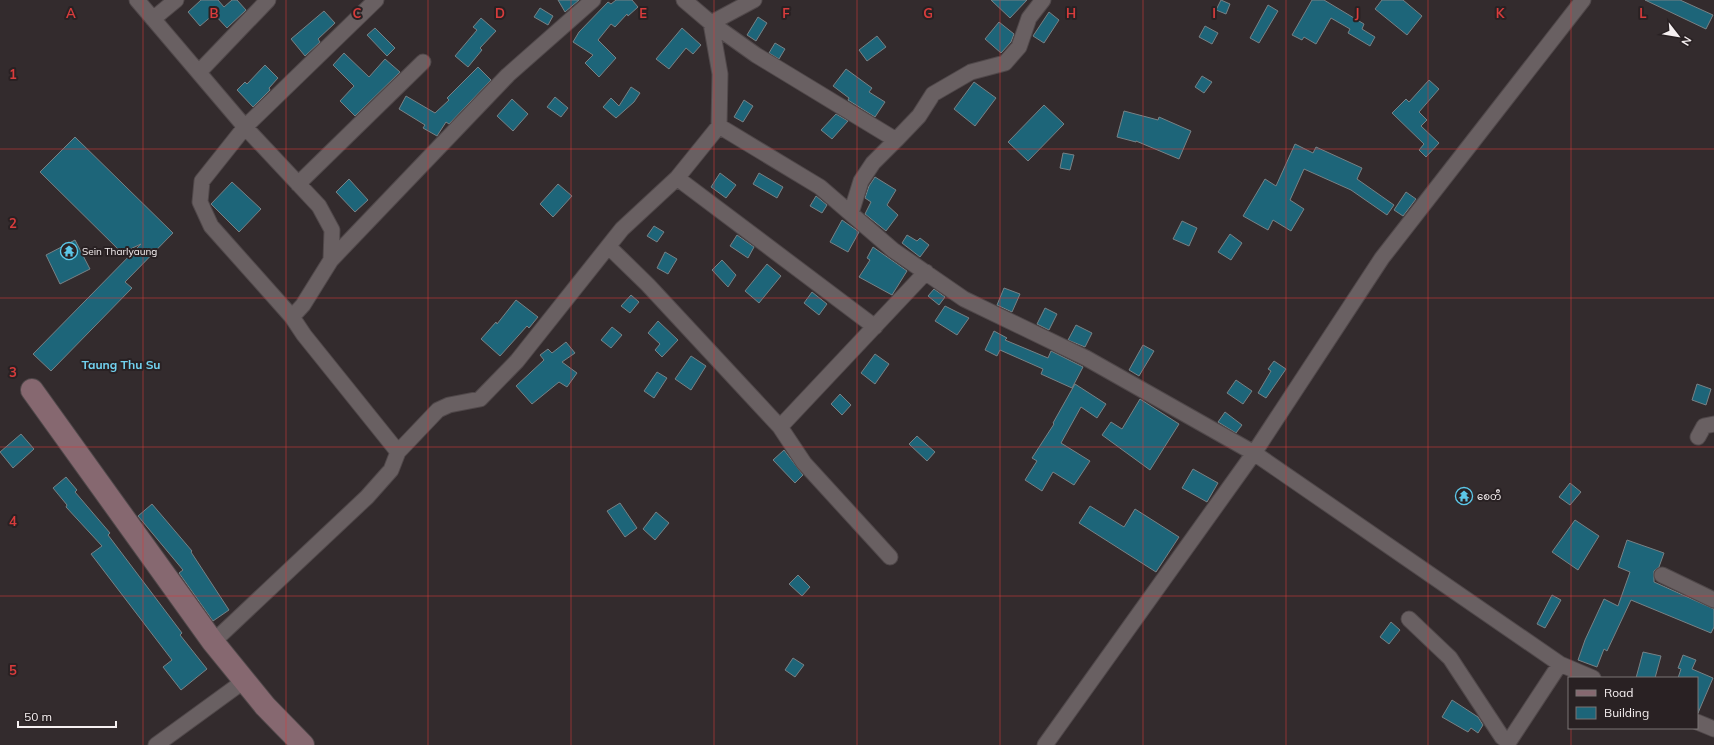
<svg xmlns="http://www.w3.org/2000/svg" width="1714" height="745" viewBox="0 0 1714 745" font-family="Mulish,'Noto Sans Myanmar',sans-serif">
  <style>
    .building { fill: #1d6579; stroke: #788185 }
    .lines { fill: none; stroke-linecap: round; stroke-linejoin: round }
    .street-casing { stroke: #50484a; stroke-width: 17 }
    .secondary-casing { stroke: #50484a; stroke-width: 24 }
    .street { stroke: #696062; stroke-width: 15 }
    .secondary { stroke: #866870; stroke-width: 22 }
    .grid { fill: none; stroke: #d93c3c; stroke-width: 1; stroke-opacity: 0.55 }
    .labels { text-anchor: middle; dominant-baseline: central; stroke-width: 4; stroke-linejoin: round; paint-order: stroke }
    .poi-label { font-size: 10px; fill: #f6f0f1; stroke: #292123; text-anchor: start }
    .quarter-label { font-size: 12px; font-weight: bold; fill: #72d2f0; stroke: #292123 }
    .grid-label { font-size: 13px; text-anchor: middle; font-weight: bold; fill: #d93c3c; stroke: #292123; stroke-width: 4; stroke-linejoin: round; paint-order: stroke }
  </style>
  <rect width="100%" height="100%" fill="#332b2d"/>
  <path class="building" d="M201 0H218L224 7 232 0H237L246 10 227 28 214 14 200 26 188 12Z
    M558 0H579L565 12Z
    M616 0H632L638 7 628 16 627 14 615 27 611 24 598 40 616 58 599 77 585 63 593 55 573 42 579 32 608 2 611 4Z
    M991 0H1027L1010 18Z
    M1221 0 1230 4 1226 14 1216 10Z
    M1312 0H1324L1364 24 1362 29 1375 37 1370 46 1348 33 1350 29 1331 18 1316 44 1304 37 1302 40 1292 35Z
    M1382 0H1403L1422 16 1407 35 1375 9Z
    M1645 0H1680L1713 15 1706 29Z
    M1268 5 1278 11 1259 43 1250 38Z
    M540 8 553 16 548 25 534 17Z
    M324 11 335 23 318 39 320 42 305 56 291 39Z
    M1049 12 1059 20 1044 43 1033 36Z
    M758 17 767 23 756 41 747 35Z
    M481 18 496 31 480 48 482 50 468 67 455 56 477 30 473 27Z
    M999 22 1014 34 1011 42 1001 53 985 39Z
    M1205 26 1218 33 1212 44 1199 37Z
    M375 28 395 48 387 56 367 35Z
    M682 28 701 45 693 54 686 48 669 69 656 59Z
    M877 36 886 47 867 61 859 50Z
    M775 43 785 49 779 59 769 53Z
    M344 53 369 77 385 59 400 72 355 116 340 101 354 86 333 65Z
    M265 65 278 78 269 88 270 90 253 107 237 90 245 82 247 84Z
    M478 67 491 80 449 124 446 122 437 136 423 128 425 125 399 109 406 96 435 113 449 100 447 98Z
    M846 69 872 88 869 92 885 102 875 117 848 100 849 98 833 86Z
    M1202 76 1212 82 1204 93 1195 87Z
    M1429 80 1439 89 1419 112 1427 120 1421 126 1439 143 1426 157 1419 150 1424 144 1392 113 1406 99 1409 102Z
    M974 82 996 98 975 126 954 109Z
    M631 87 640 93 634 102 616 118 603 107 611 98 619 106Z
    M555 97 568 108 561 117 547 107Z
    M512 99 528 114 513 131 497 116Z
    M744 100 753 106 743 122 734 117Z
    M1044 105 1064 124 1028 161 1008 142Z
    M1124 111 1158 120 1159 117 1191 131 1179 159 1136 141V142L1117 137Z
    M836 114 848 121 832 139 821 130Z
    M75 137 173 233 125 282 132 288 51 371 33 354 141 244 122 253 40 172Z
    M1295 144 1313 153 1316 147 1362 168 1357 179 1394 205 1387 215 1351 190 1304 169 1290 200 1304 209 1291 231 1273 220 1268 230 1243 216 1265 179 1276 186Z
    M1063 153 1074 155 1070 170 1060 168Z
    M720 173 736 185 726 198 711 187Z
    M759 173 783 187 777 198 753 184Z
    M875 177 896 190 887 205 898 215 886 231 865 214 871 202 865 198 869 186Z
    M349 179 368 200 355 212 336 192Z
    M232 182 261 209 239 232 211 204Z
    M558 184 572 196 553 217 540 204Z
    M1406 192 1416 199 1403 216 1394 210Z
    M816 196 827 205 822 213 810 206Z
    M842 220 859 232 848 252 830 242Z
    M1182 221 1197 228 1189 246 1173 239Z
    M654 226 664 232 657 242 647 236Z
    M1230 234 1242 243 1231 260 1218 252Z
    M737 235 754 247 748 258 730 246Z
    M907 235 917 241 920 238 929 245 920 257 902 243Z
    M75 240 90 269 60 284 46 255Z
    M873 247 907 271 892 295 859 277 870 260 867 258Z
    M665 252 677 259 668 274 657 268Z
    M722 260 736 275 728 287 712 270Z
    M767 264 781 276 759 303 745 291Z
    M1004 288 1020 294 1012 312 997 305Z
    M934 289 945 297 939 305 928 296Z
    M812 292 827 304 819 315 804 303Z
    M631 295 639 302 630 313 621 306Z
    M516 300 538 317 529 328 527 326 500 356 481 339 496 322 497 324Z
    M945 306 969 318 957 335 935 321Z
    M1045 308 1057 314 1049 330 1037 324Z
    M658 321 678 340 662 357 655 350 660 344 648 333Z
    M1076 325 1092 333 1085 347 1068 340Z
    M612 327 622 335 611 348 601 340Z
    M994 331 1007 338 1005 340 1048 358 1051 351 1083 367 1072 388 1041 374 1043 369 1000 350 997 356 985 350Z
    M566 342 575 353 562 362 577 373 567 387 559 382 532 404 516 386 544 360 540 355 548 349 552 353Z
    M1143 345 1154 351 1139 376 1129 370Z
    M875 354 889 364 875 384 861 373Z
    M691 356 706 366 691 390 675 379Z
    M1274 361 1286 369 1266 398 1258 393 1271 371 1268 369Z
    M657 372 667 378 654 398 644 391Z
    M1236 380 1252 391 1243 404 1227 393Z
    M1075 384 1106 404 1097 418 1081 407 1061 443 1090 461 1074 485 1053 472 1042 491 1025 480 1037 461 1032 458 1054 424 1053 423Z
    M1697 384 1711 389 1706 405 1692 400Z
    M840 394 851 405 842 415 831 404Z
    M1140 399 1179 424 1150 470 1102 435 1111 422 1122 429Z
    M1225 412 1242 425 1236 433 1218 422Z
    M21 434 34 449 13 468 0 452Z
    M917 436 935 452 927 461 909 444Z
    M784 450 803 475 795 483 773 460Z
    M1193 469 1218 483 1207 502 1182 488Z
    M66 477 77 490 75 492 110 533 108 535 182 633 180 635 207 669 181 690 163 667 172 660 91 554 102 546 66 507 67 505 53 488Z
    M1570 483 1581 492 1570 505 1559 497Z
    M620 503 637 528 625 537 607 511Z
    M152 504 192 551 191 552 229 610 213 621 179 573 183 570 138 516Z
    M1090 506 1124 527 1135 509 1179 537 1156 572 1079 523Z
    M656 512 669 523 655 540 643 529Z
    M1575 520 1599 536 1578 570 1552 552Z
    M1627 540 1664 553 1659 567 1654 571V582L1714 609V627L1711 633 1631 600 1607 651 1604 649 1597 667 1578 660 1585 640 1604 599 1618 606 1630 572 1618 567Z
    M798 575 810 587 802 596 789 584Z
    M1552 595 1561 600 1545 628 1537 624Z
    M1391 622 1400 630 1389 644 1380 637Z
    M1643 652 1661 656 1655 678H1636Z
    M1683 655 1696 660 1692 669 1713 678 1698 713 1697 678H1678L1681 669 1678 668Z
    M793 658 804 665 795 677 785 670Z
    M1452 700 1478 717 1483 725 1478 733 1471 728 1468 732 1442 717Z"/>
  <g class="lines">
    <g class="street-casing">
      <path id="street" d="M137 0 245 127 319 206 332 230 331 260 303 305 292 317 304 335 398 452 391 470 367 497 213 642
        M684 0 711 23 756 55 896 140 873 163 861 181 851 213
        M754 0 711 23 720 74 719 126 820 187 893 250 964 299 1086 358 1254 453 1560 664 1593 678
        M153 19 176 0
        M199 72 268 0
        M896 140 919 116 933 94 971 72 1005 63 1019 47 1029 18 1043 0
        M677 178 875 327
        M298 184 423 62
        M609 247 648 285 780 427 804 463 890 557
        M331 260 508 75 593 0
        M292 317 211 226 200 202 202 181 245 127 376 0
        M780 427 926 272
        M1698 437 1704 426 1714 424
        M398 452 438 410 449 405 480 399 517 361 622 229 677 178 719 126
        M1662 575 1714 600
        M1409 619 1450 658 1502 737 1506 740H1510L1560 664
        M1697 722 1714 729
        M156 745 244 681
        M1045 745 1254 453 1382 258 1583 0"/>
    </g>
    <g class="secondary-casing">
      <path id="secondary" d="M32 390 213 642 265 706 303 745"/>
    </g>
    <use href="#street" class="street"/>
    <use href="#secondary" class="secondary"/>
  </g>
  <path class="grid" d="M143 0V745M286 0V745M428 0V745M571 0V745M714 0V745M857 0V745M1000 0V745M1143 0V745M1286 0V745M1428 0V745M1571 0V678M0 149H1714M0 298H1714M0 447H1714M0 596H1714M1571 728V745"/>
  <defs>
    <g id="temple-ring" transform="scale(0.9)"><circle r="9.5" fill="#292123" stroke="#5cc7e8" stroke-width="1.5"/><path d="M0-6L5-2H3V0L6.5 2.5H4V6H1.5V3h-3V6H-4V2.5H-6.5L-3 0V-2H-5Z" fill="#5cc7e8"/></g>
  </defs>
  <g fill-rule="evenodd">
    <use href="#temple-ring" x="69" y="251"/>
    <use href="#temple-ring" x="1464" y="496"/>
  </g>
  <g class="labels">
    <g class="poi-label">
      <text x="82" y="251">Sein Tharlyaung</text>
      <text x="1477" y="496">စေတီ</text>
    </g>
    <g class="quarter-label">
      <text x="121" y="364">Taung Thu Su</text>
    </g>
  </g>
  <g class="grid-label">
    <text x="71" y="18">A</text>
    <text x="214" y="18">B</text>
    <text x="357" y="18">C</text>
    <text x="500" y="18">D</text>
    <text x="643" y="18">E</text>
    <text x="786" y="18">F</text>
    <text x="928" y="18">G</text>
    <text x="1071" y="18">H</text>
    <text x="1214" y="18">I</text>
    <text x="1357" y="18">J</text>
    <text x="1500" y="18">K</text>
    <text x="1643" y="18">L</text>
    <text x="13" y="79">1</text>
    <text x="13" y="228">2</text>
    <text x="13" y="377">3</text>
    <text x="13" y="526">4</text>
    <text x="13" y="675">5</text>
  </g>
  <rect x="1568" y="677" width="130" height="52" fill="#292123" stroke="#7b7475"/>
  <rect x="1576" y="690" width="20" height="6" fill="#866870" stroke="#7b7475"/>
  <text x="1604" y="697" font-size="12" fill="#f6f0f1">Road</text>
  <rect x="1576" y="707" width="20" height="12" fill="#1d6579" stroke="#7b7475"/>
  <text x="1604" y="717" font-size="12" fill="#f6f0f1">Building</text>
  <g transform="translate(1678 36) rotate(121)" stroke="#292123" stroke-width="3" paint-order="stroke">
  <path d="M0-3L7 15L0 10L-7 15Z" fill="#f6f0f1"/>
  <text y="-6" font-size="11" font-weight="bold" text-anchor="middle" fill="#f6f0f1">N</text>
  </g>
  <path d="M18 721v6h98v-6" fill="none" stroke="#f6f0f1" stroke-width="2"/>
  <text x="24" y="721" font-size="12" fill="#f6f0f1" stroke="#292123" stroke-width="3" paint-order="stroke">50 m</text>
</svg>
